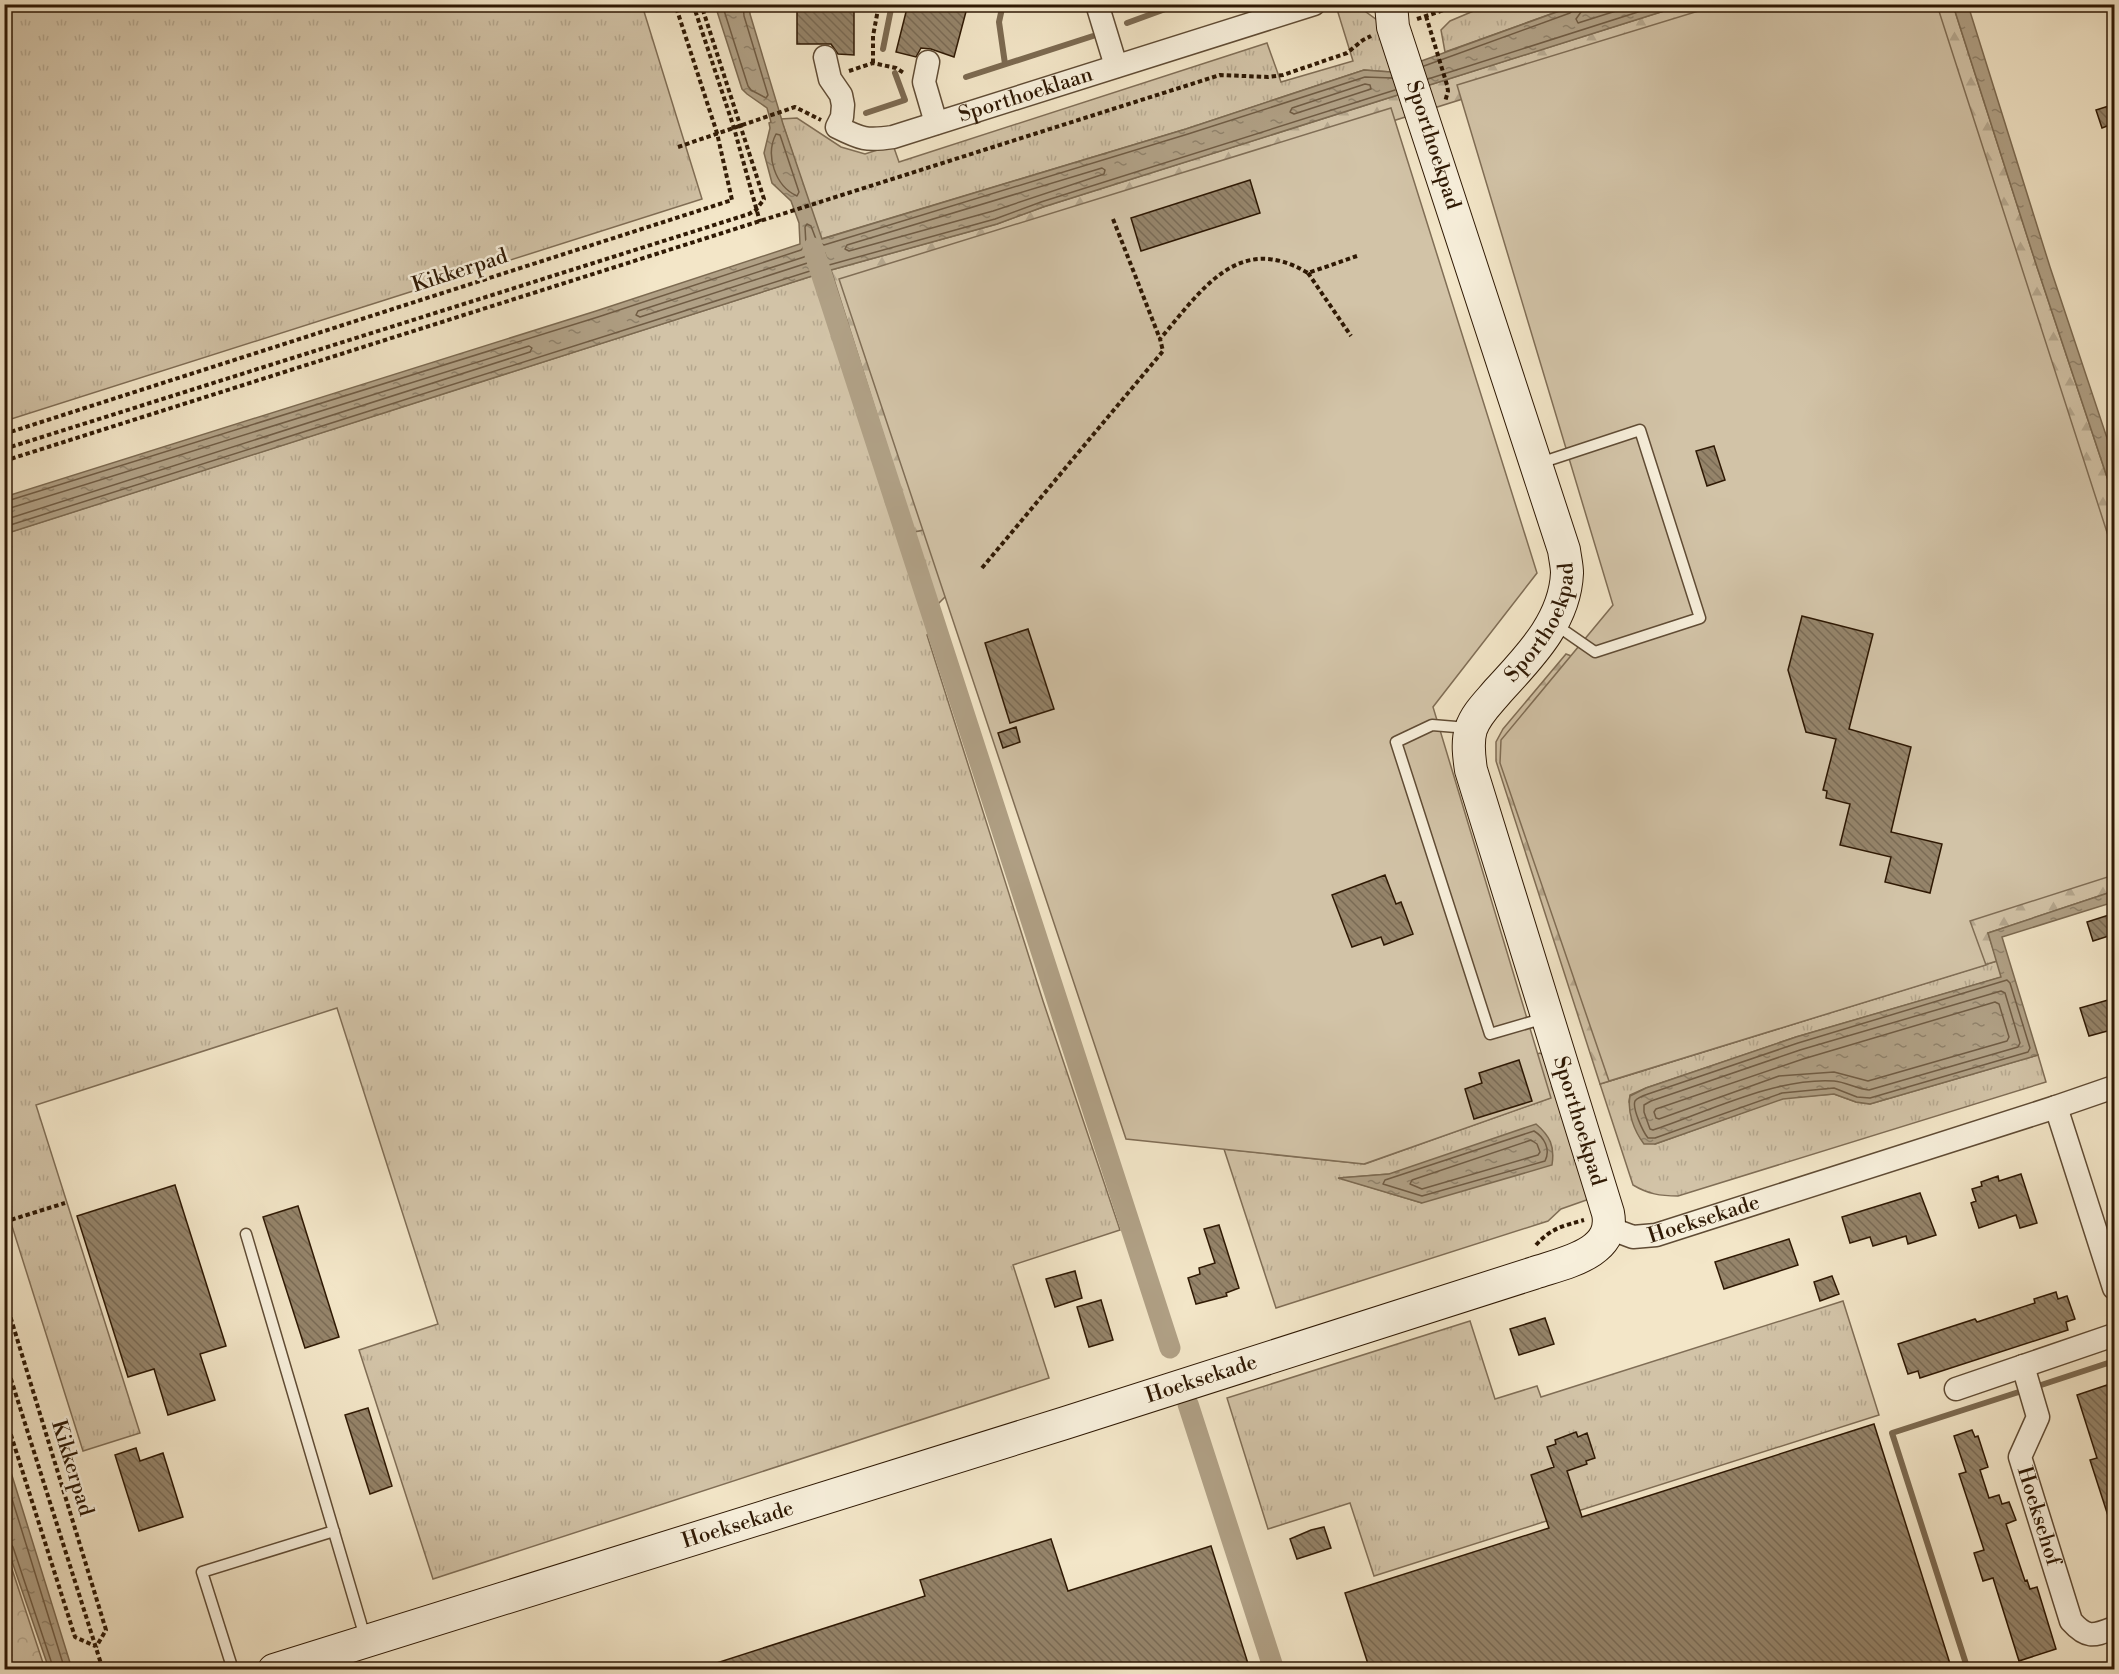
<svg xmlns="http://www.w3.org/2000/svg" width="2119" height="1674" viewBox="0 0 2119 1674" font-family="'Libre Bodoni',serif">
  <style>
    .grass { fill: url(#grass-tufts); stroke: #806e56; stroke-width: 1.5; fill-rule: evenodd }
    .forest { fill: url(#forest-firs); stroke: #806e56; stroke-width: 1.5 }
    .park { fill: url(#park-crowns); stroke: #806e56; stroke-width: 1.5 }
    .garden { fill: #d2c3a7; stroke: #806e56; stroke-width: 1.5 }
    .water { fill: url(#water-ripples); stroke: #7c6a51; stroke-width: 1.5 }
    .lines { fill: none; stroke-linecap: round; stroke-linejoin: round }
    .shore { stroke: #705c44; stroke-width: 1.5 }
    .stream { stroke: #7c6a51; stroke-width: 6 }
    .canal { stroke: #b0a085; stroke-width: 21 }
    .building { fill: url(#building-back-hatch); stroke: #2f1904; stroke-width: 1.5 }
    .lane-casing { stroke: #604c35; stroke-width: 13 }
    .street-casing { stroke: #604c35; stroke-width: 25 }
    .secondary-casing { stroke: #2f1904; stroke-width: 34 }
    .path { stroke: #2f1904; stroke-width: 4; stroke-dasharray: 4.5 3; stroke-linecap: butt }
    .lane { stroke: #f7efdb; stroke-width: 10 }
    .street { stroke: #f7efdb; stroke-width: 22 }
    .secondary { stroke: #f7efdb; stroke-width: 32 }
    .labels { text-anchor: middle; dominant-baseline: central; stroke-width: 5; stroke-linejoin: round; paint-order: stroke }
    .street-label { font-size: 21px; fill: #2f1904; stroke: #f7efdb }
  </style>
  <defs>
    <pattern id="grass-tufts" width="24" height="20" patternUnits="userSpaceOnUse" patternTransform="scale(1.5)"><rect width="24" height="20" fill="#d2c3a7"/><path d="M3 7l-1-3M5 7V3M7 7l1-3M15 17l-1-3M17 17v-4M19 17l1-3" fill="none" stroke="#b5a78e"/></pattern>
    <pattern id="forest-firs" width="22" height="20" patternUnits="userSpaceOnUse" patternTransform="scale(1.5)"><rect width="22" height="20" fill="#d2c3a7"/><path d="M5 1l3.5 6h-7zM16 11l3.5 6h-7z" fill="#b5a78e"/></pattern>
    <pattern id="park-crowns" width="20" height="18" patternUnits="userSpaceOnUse" patternTransform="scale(1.5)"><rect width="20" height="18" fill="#d2c3a7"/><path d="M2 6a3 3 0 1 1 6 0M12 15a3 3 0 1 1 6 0" fill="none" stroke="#b5a78e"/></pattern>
    <pattern id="water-ripples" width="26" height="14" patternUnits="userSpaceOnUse" patternTransform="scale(1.5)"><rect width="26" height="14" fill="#b0a085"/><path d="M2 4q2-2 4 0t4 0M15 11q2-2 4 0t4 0" fill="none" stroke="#90826b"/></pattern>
    <pattern id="building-back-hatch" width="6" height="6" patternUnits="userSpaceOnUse" patternTransform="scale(1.5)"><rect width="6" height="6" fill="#95846a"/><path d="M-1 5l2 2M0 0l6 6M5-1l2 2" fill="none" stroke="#7a6b55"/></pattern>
  </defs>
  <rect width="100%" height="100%" fill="#f3e6c8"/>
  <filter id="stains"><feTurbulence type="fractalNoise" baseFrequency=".00333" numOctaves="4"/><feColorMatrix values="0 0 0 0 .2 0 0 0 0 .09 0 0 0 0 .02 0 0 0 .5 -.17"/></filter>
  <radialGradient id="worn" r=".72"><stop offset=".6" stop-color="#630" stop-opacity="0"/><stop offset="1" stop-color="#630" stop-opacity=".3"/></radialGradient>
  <path class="grass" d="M1490 4H1576V5L1445 52 1441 30 1450 21Z
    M4 5H642L702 199 5 421Z
    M1336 6 1359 7 1377 20 1391 72 1364 70 1186 129 821 239 781 119 797 118 841 147 865 154 893 145 899 162 1267 43 1281 82 1353 61Z
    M831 270 913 532 942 526 957 585 937 605 945 629 927 635 1043 1001 1120 1230 1013 1265 1049 1378 433 1579 359 1350 438 1324 337 1008 36 1105 140 1433 83 1451 5 1204 4 534Z
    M1997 961 2002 977 1796 1037 1646 1088 1630 1095 1629 1102 1655 1144 1783 1098 1834 1094 1856 1102 1870 1104 2038 1055 2046 1082 1678 1196C1660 1196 1648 1194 1633 1185L1600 1084Z
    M1540 1053 1548 1059 1595 1197 1561 1209 1548 1221 1276 1308 1224 1149 1365 1164 1550 1098 1537 1054ZM1389 1174 1422 1203 1340 1178Z
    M1843 1301 1879 1415 1374 1576 1350 1503 1268 1529 1227 1398 1470 1321 1495 1399 1537 1386 1541 1397Z"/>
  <path class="forest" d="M1683 5H1762L1380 125 942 526 914 532 831 270 997 224 1043 207Z
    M1930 5H1953L2037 267 2114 498V589Z
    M1566 654 1574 657 1861 955 2114 853V891L1988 933 1997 961 1600 1084 1496 761V742L1503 729Z"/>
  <path class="park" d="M4 1548H5L45 1669H5Z"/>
  <path class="garden" d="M1718 5H1937L2114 554V875L1970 921 1986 965 1609 1081 1500 763 1501 740 1613 605 1457 85Z
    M1391 108 1537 573 1433 707 1551 1098 1364 1164 1126 1139 839 279Z"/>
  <path class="water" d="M715 5H749L750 14 783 124 822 239 1186 129 1364 70 1391 72 1576 5H1683L1043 207 997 224 831 270 5 534 4 497 596 311 800 244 799 223 791 201 772 183 764 153 770 128 769 123 771 122 767 108 747 94 742 89Z
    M1953 5H1968L2050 267 2114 459V498L2037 267Z
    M2114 891V902L2002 937 2038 1055 1870 1104 1856 1102 1834 1094 1783 1099 1655 1144H1644C1634 1131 1627 1112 1630 1096L1646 1088 1796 1037 2001 977 1988 933Z
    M1536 1124C1550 1136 1555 1146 1552 1165L1422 1203 1338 1178 1389 1174Z
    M4 1453H5L72 1669H49L5 1541Z"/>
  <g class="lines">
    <path class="shore" d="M722 4 748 86 751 90 766 98 768 95 744 16 743 4
      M1582 4 1581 12 1576 19 1578 23 1638 4
      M1424 66 1570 13 1574 9 1575 4
      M1428 79 1663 4
      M1365 84 1370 85 1371 89 1294 114 1290 112 1292 108Z
      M776 134 780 135 799 192 797 196C775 186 765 155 776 134Z
      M1102 168 1105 170 1104 174 993 211 849 251 845 249 847 245Z
      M813 250 825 253 826 257 640 317 636 315 638 311 804 257Z
      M4 502 598 317 801 250 806 245 805 227 807 224 811 226 817 242 824 245 1188 134 1365 77 1392 78
      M4 510 529 346 532 348 530 352 4 520
      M4 527 829 265 995 219 1041 202 1395 90
      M2007 980 2010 983 2030 1048 2028 1052 1870 1098 1857 1097 1834 1088 1782 1093 1655 1138H1648C1643 1132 1632 1108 1635 1101 1637 1098 1645 1095 1648 1094L1798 1043Z
      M2001 991 2005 993 2020 1043 2018 1047 1869 1090C1857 1089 1846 1082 1834 1081 1777 1077 1707 1112 1653 1130L1650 1129 1644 1112V1105L1651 1101 1800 1050Z
      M1995 1002 1999 1004 2009 1037 2007 1041 1868 1081 1834 1072 1779 1076 1659 1119 1656 1118 1654 1112 1656 1109 1803 1059Z
      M1534 1131C1544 1137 1551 1149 1545 1161L1422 1196 1383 1184 1385 1180Z
      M1531 1140 1537 1144 1540 1152 1538 1155 1422 1189 1410 1184 1412 1180Z
      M4 1473 65 1670
      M4 1542 10 1543 13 1547 54 1670"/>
    <path class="stream" d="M1003 4 999 22 1005 64
      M1127 23 1179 4
      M883 49 892 4
      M966 77 1093 36
      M866 113 905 100 895 73
      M2035 1387 2114 1361
      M1968 1670 1892 1433 2025 1390"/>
    <path class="canal" d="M813 248 1170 1348
      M1188 1404 1274 1670"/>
  </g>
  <path class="building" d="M797 4H854V55L838 54 831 44H797Z
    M908 4H968L954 57 931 49 921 48 916 57 896 52Z
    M2115 104V123L2102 128 2096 110Z
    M1250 180 1260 213 1141 251 1131 218Z
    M1714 446 1725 480 1707 486 1696 451Z
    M1802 616 1873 634 1849 729 1911 747 1891 832 1942 844 1930 893 1885 882 1891 857 1840 845 1850 804 1826 798 1827 791 1823 790 1836 739 1806 732 1788 670Z
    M1028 629 1054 709 1010 723 985 643Z
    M1016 727 1020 742 1003 748 998 733Z
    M1385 875 1396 904 1401 902 1413 934 1384 945 1381 937 1352 947 1332 895Z
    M2115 913V934L2093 941 2087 922Z
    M2115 998V1029L2089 1036 2080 1008Z
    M1519 1060 1532 1101 1474 1119 1465 1089 1482 1083 1479 1073Z
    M2021 1174 2037 1223 2020 1228 2016 1215 1979 1228 1971 1203 1976 1201 1972 1189 1982 1186 1981 1182 1998 1176 1999 1181Z
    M175 1185 226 1346 200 1354 215 1400 168 1415 154 1369 128 1377 77 1216Z
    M1920 1193 1936 1235 1908 1244 1906 1236 1873 1246 1870 1237 1850 1243 1842 1217Z
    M298 1206 339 1337 305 1348 263 1217Z
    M1219 1225 1239 1288 1226 1293 1227 1296 1196 1304 1188 1278 1200 1274 1199 1268 1215 1263 1204 1229Z
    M1789 1239 1798 1265 1724 1289 1715 1262Z
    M1075 1271 1082 1298 1055 1307 1046 1279Z
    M1832 1276 1839 1294 1820 1301 1814 1282Z
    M2056 1292 2058 1299 2067 1296 2075 1319 2066 1322 2068 1330 1920 1378 1918 1371 1908 1374 1898 1344 1975 1319 1977 1322 2035 1303 2034 1299Z
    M1101 1300 1113 1340 1089 1347 1077 1307Z
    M1545 1318 1554 1344 1519 1355 1510 1329Z
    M2107 1385 2110 1395 2115 1393V1525H2111L2090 1460 2097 1458 2077 1395Z
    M368 1408 392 1486 370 1494 345 1415Z
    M1874 1424 1952 1670H1370L1345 1593 1549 1528 1531 1475 1554 1467 1547 1447 1556 1444 1555 1440 1576 1432 1578 1437 1587 1433 1595 1458 1586 1461 1587 1464 1567 1471 1582 1517Z
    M1972 1430 1975 1437 1978 1436 1988 1467 1980 1470 1989 1498 1999 1495 2002 1504 2009 1502 2016 1520 2006 1524 2025 1581 2027 1580 2030 1589 2037 1587 2056 1649 2019 1661 1993 1578 1983 1581 1974 1553 1984 1550 1959 1474 1966 1472 1954 1436Z
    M136 1448 140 1461 163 1453 183 1517 139 1531 115 1455Z
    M1324 1527 1331 1548 1297 1559 1290 1539 1311 1530Z
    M1051 1539 1068 1591 1211 1546 1250 1670H707V1666L925 1596 920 1580Z"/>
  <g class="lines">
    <g class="lane-casing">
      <path id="lane" d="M1537 464 1640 430 1700 618 1595 652 1556 625
        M1468 728 1432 725 1396 742 1490 1034 1545 1018
        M246 1234 365 1637
        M233 1670 202 1572 334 1531"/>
    </g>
    <g class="street-casing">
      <g id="street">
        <path d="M1097 4 1116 66"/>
        <path id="s1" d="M825 57 830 79 841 95 843 105 842 117 837 127C861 139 866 141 893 137L1314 4"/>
        <path d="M928 62 924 82 936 123"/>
        <path d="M2056 1107 2114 1288"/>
        <path id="s2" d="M1609 1228 1633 1237 1656 1235 2056 1107 2114 1087"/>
        <path id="s3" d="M2023 1366 2038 1417 2020 1457 2071 1621C2087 1639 2093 1636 2114 1628"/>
        <path d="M1956 1389 2114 1335"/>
      </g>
    </g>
    <g class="secondary-casing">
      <g id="secondary">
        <path id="s4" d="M274 1670 1065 1423 1534 1273C1563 1263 1616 1254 1608 1213L1471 770C1469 757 1467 742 1471 729 1476 714 1488 703 1498 691 1528 658 1565 622 1567 573 1567 566 1565 558 1564 550L1393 27 1391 4"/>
      </g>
    </g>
    <path class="path" d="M693 4 734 128 760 222
      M1426 16 1447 85 1448 91 1445 102
      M1417 19 1462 4
      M873 63V36L879 4
      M849 71 873 63 896 68 904 73
      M678 147 795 107 821 120
      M1113 219 1160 339
      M1308 273 1351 336
      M4 434 732 200 717 133 675 4
      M4 449 749 214 756 210 764 199 701 4
      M4 461 1220 75 1268 77 1283 75 1347 53 1363 40 1371 36
      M982 568 1163 351 1160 339C1201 291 1238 231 1308 273L1357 256
      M4 1222 65 1203
      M1536 1245C1551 1228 1563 1226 1584 1220
      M4 1296 106 1630 96 1647
      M4 1357 103 1670
      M4 1413 75 1637 95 1646"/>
    <use href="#lane" class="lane"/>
    <use href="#street" class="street"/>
    <use href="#secondary" class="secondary"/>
  </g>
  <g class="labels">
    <g class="street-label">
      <text stroke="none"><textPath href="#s1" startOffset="273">Sporthoeklaan</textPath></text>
      <text transform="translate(1433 145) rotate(72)">Sporthoekpad</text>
      <text transform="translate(460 271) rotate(-18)">Kikkerpad</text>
      <text stroke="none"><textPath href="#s4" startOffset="2062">Sporthoekpad</textPath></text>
      <text transform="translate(1579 1121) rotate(73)">Sporthoekpad</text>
      <text stroke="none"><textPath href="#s2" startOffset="99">Hoeksekade</textPath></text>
      <text stroke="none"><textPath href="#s4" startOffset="972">Hoeksekade</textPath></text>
      <text transform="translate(72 1468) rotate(73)">Kikkerpad</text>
      <text stroke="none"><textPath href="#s3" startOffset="159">Hoeksehof</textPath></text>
      <text stroke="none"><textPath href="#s4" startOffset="486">Hoeksekade</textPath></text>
    </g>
  </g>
  <rect width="2119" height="1674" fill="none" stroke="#f3e6c8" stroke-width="24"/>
  <rect x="6" y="6" width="2107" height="1662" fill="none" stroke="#2f1904" stroke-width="3"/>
  <rect x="12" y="12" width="2095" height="1650" fill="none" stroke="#2f1904" stroke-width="1.5"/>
  <rect width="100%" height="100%" filter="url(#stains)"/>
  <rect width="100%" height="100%" fill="url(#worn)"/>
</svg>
